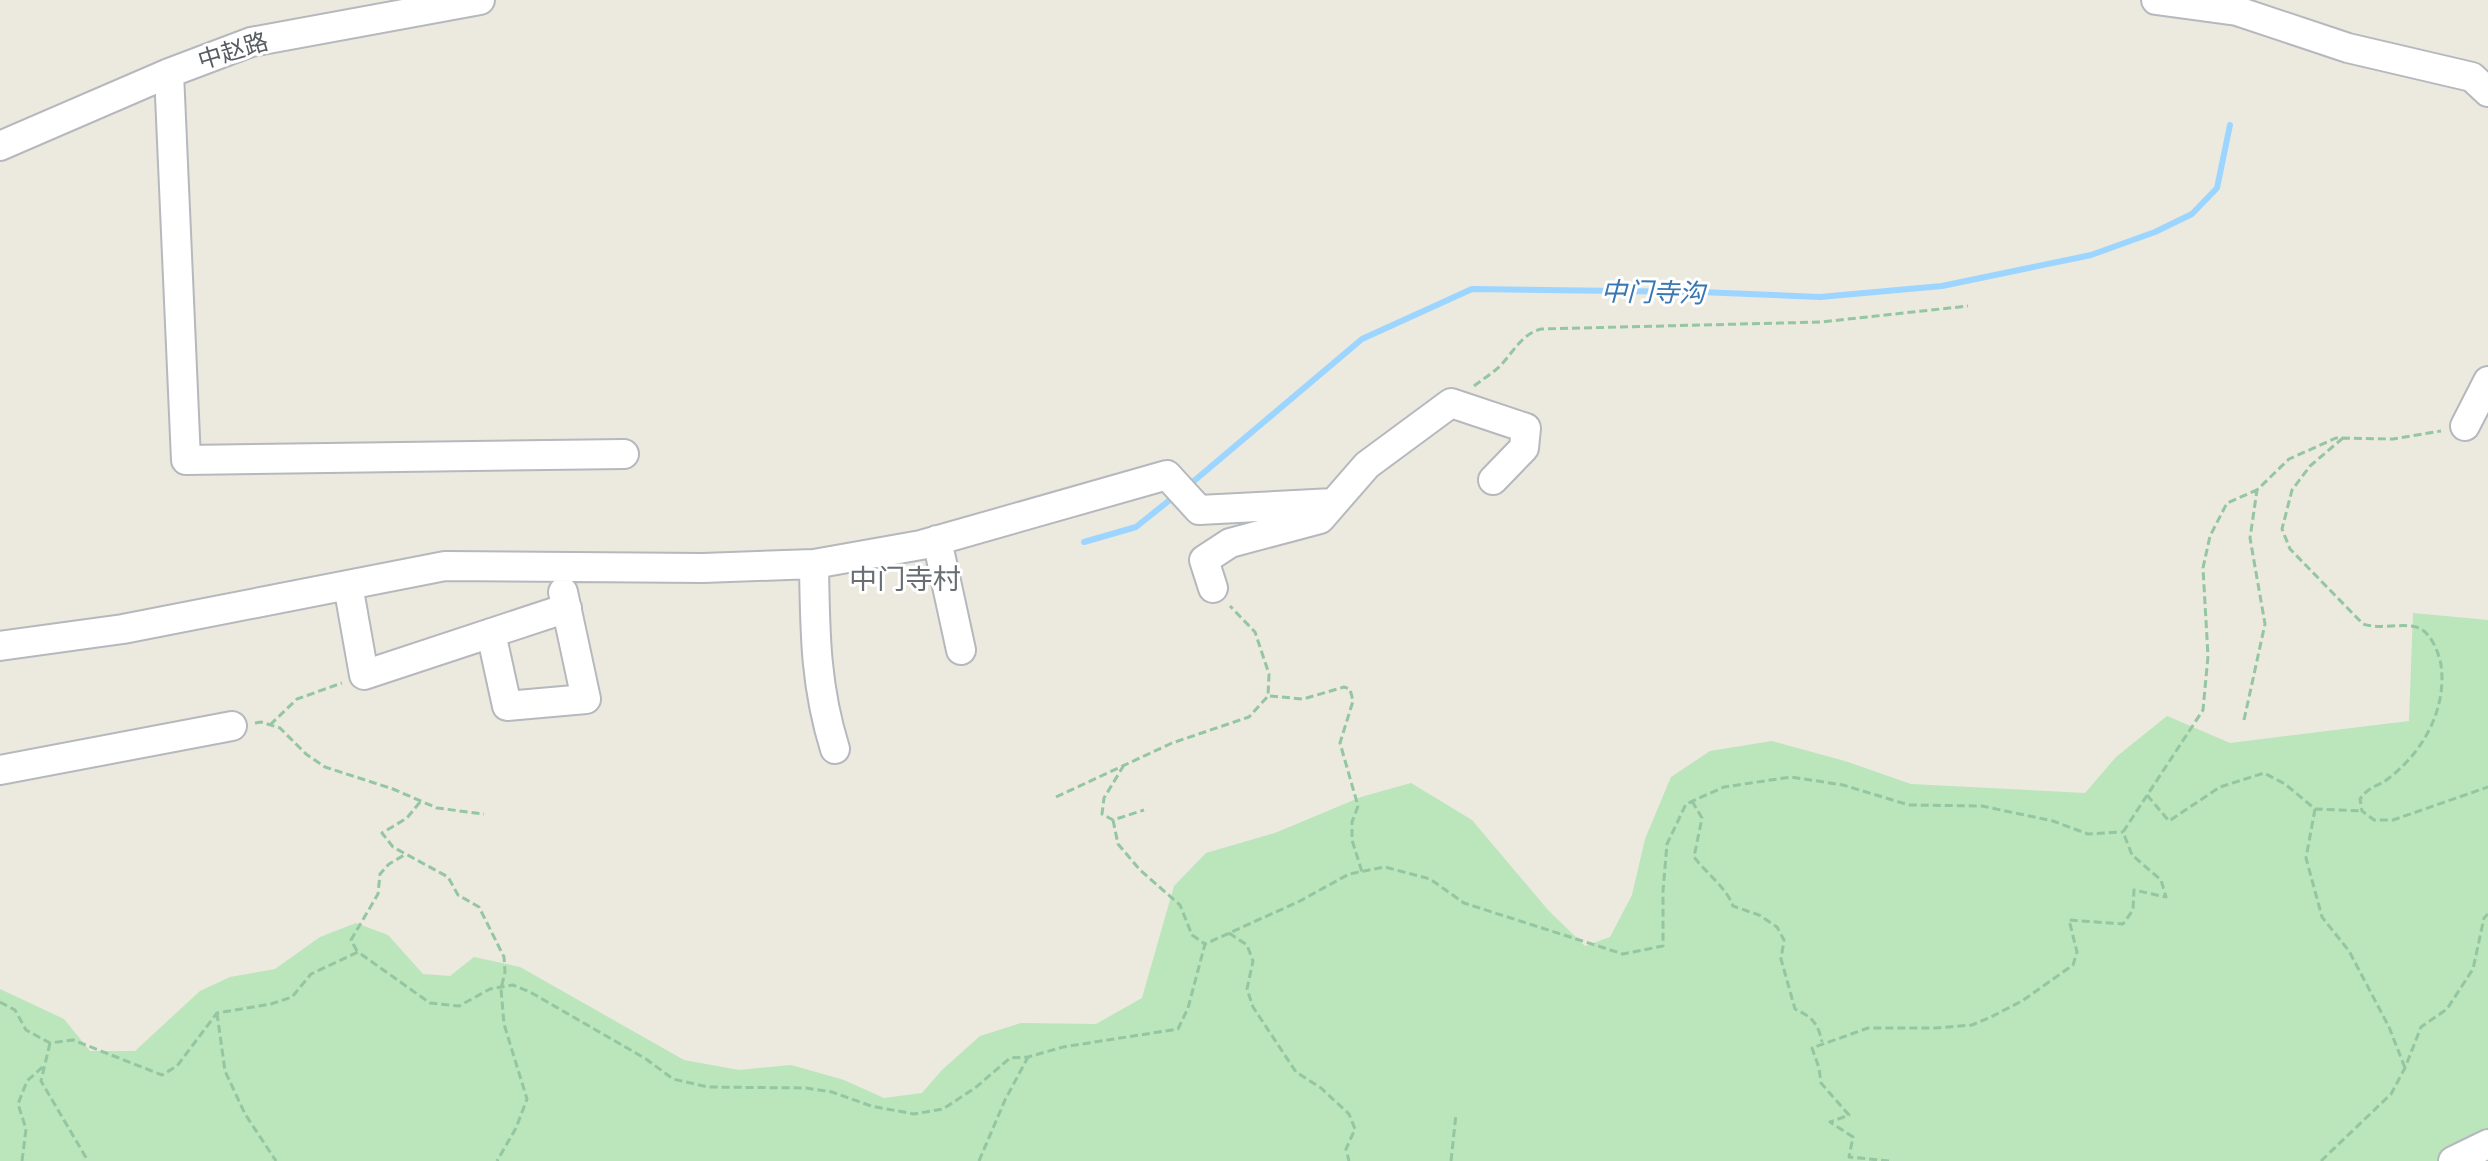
<svg xmlns="http://www.w3.org/2000/svg" width="2488" height="1161" viewBox="0 0 2488 1161" font-family="Rubik,'Noto Sans SC',sans-serif">
  <style>
    .green { fill: #bbe5ba }
    .lines { fill: none; stroke-linecap: round; stroke-linejoin: round }
    .stream { stroke: #9cd5ff; stroke-width: 6 }
    .minor-casing { stroke: #b5b8bd; stroke-width: 32 }
    .path { stroke: #93c6a1; stroke-width: 3; stroke-dasharray: 8 4; stroke-linecap: butt }
    .minor { stroke: #fff; stroke-width: 28 }
    .labels { text-anchor: middle; dominant-baseline: central; stroke-width: 6; stroke-linejoin: round; paint-order: stroke }
    .street-label { font-size: 24px; fill: #585c61; stroke: #fff }
    .water-label { font-size: 26px; font-style: italic; fill: #3976b2; stroke: #fff }
    .quarter-label { font-size: 28px; fill: #696e73; stroke: #fff }
  </style>
  <rect width="100%" height="100%" fill="#ece9df"/>
  <path class="green" d="M2413 613 2488 620V1161H0V989L64 1019 90 1051H135L200 991 230 977 275 969 320 937 356 923 388 935 423 974 450 976 474 957 520 967 684 1060 739 1070 791 1065 844 1080 884 1098 922 1093 942 1070 980 1036 1021 1023 1096 1024 1142 998 1174 886 1206 853 1275 833 1361 797 1411 783 1472 820 1548 910 1585 946 1610 937 1632 895 1645 839 1671 777 1710 751 1772 741 1845 761 1911 784 2085 793 2116 757 2167 716 2230 743 2409 721Z"/>
  <g class="lines">
    <path class="stream" d="M1188 486 1362 339 1472 289 1700 292 1820 297 1942 286 2091 255 2155 232 2192 214 2217 188 2230 125
      M1084 542 1136 527 1176 495"/>
    <g class="minor-casing">
      <path id="minor" d="M2156 0 2237 11 2348 48 2472 77 2488 92
        M169 73 186 460 624 454
        M0 146 169 73 251 42 480 0
        M2465 426 2488 381
        M937 540 961 650
        M814 564C815 631 815 685 835 749
        M348 585 364 675 567 608
        M1213 588 1204 560 1230 543 1320 519 1367 465 1451 403 1526 428 1524 448 1493 480
        M491 633 507 706 586 699 563 592
        M0 646 123 629 445 566 703 568 814 564 921 545 1167 475 1199 510 1333 503
        M0 770 232 726
        M2453 1161 2488 1144"/>
    </g>
    <path class="path" d="M1474 386C1483 379 1493 373 1501 365 1514 351 1522 334 1541 329L1821 322 1968 306
      M2343 438 2310 466 2292 490 2282 529 2290 549 2363 624C2381 630 2404 622 2419 628 2431 633 2439 653 2441 665 2447 708 2424 751 2389 778 2377 788 2371 784 2360 799L2362 811 2374 820H2393L2488 787
      M1270 696 1303 699 1344 687 1350 689 1353 701 1340 743 1358 806 1352 822V840L1362 872
      M2244 720 2265 624 2250 538 2257 490 2289 459 2336 438 2393 439 2441 431
      M255 723 261 722 280 728 306 754 325 767 393 789 437 808 484 814
      M270 725 297 699 342 683
      M1124 765 1104 798 1102 814 1113 820 1144 810
      M2147 795 2169 821 2220 787 2264 773 2285 784 2315 809 2362 811
      M1056 797 1172 743 1249 717 1268 696 1269 674 1255 632 1230 606
      M1692 801 1702 818 1694 857C1707 874 1726 887 1733 906L1759 915 1777 927 1784 940 1781 959 1795 1009C1812 1017 1818 1023 1822 1042
      M420 802 407 818 382 833 393 847 448 877 458 895 479 907 504 957 505 972 501 989 504 1024 527 1099 516 1128 497 1161
      M2315 809 2306 858 2322 917 2349 951 2389 1027 2405 1068
      M1113 820 1118 844 1140 870 1180 905 1192 935 1205 944
      M2123 832 2203 710 2208 656 2203 568 2210 536 2227 503 2257 490
      M1229 933 1247 945 1253 961 1247 989 1253 1007 1296 1072 1321 1088 1349 1114 1355 1129 1346 1149 1349 1161
      M357 951 351 940 378 894 380 874 389 864 406 854
      M0 1002 15 1010 26 1030 50 1043 73 1040 162 1075 177 1066 217 1013 271 1004 292 997 311 974 358 952 430 1003 459 1006 490 989 513 985 530 992 646 1059 673 1079 708 1087 806 1088 832 1092 871 1106 914 1114 943 1109 975 1088 1010 1058 1028 1057 1063 1047 1178 1029 1188 1008 1205 944 1300 901 1349 874 1385 867 1430 879 1464 903 1623 954 1663 946V891L1667 844 1686 804 1724 787 1791 777 1843 785 1909 805 1982 806 2053 821 2088 834 2123 832
      M217 1013 225 1071 245 1114 276 1161
      M50 1043 41 1081 88 1161
      M22 1161 26 1129 18 1104 27 1081 45 1065
      M979 1161 1005 1100 1028 1057
      M1451 1161 1456 1114
      M1889 1161 1849 1157 1853 1137 1830 1122 1849 1115 1821 1083 1819 1068 1812 1048 1868 1028H1936L1972 1025 1991 1017 2022 1001 2073 965 2077 952 2069 920 2123 924 2133 910 2134 890 2166 897 2161 880 2132 855 2123 832
      M2321 1161 2391 1094 2405 1068 2421 1027 2447 1009 2473 969 2484 918 2488 914"/>
    <use href="#minor" class="minor"/>
  </g>
  <g class="labels">
    <g class="street-label">
      <text transform="translate(233 51) rotate(-17)">中赵路</text>
    </g>
    <g class="water-label">
      <text transform="translate(1653 293) rotate(1)">中门寺沟</text>
    </g>
    <g class="quarter-label">
      <text x="905" y="579">中门寺村</text>
    </g>
  </g>
</svg>
